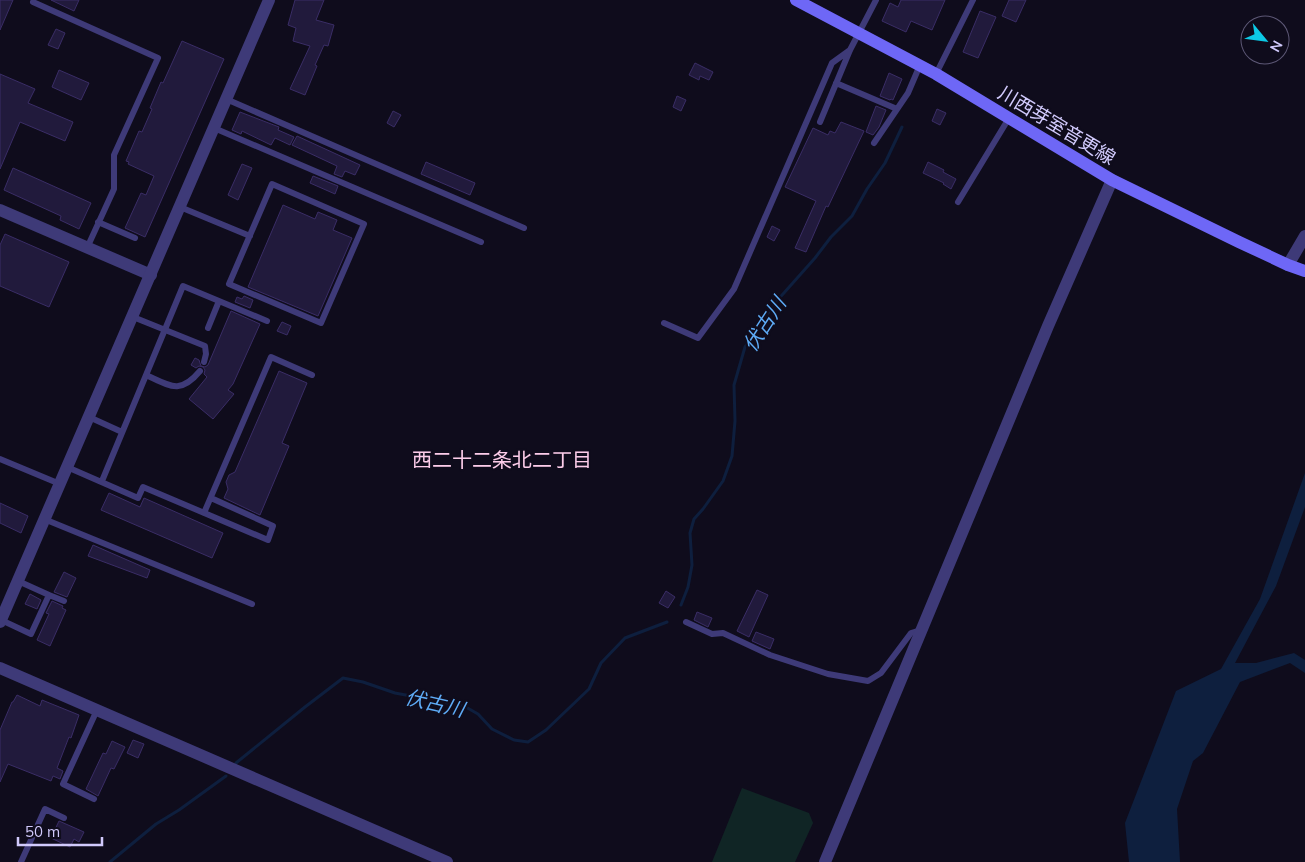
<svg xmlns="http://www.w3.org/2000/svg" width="1305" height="862" viewBox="0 0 1305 862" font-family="Mulish,'Noto Sans JP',sans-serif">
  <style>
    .green { fill: #102525 }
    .water { fill: #0e1f3e }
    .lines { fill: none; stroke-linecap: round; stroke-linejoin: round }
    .stream { stroke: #0e1f3e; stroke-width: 3 }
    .building { fill: #211a3c; stroke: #3a2d66 }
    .service { stroke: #3e3a78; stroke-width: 6 }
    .minor { stroke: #3e3a78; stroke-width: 12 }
    .tertiary { stroke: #3e3a78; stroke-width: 12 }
    .secondary { stroke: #6e67f6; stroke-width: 12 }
    .labels { text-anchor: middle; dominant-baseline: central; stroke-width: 4.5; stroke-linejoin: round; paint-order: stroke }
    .street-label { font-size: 19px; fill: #d1cafc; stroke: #0f0c1c }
    .water-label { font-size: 20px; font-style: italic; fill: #5eabf6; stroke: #0f0c1c }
    .neighbourhood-label { font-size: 20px; fill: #fccce9; stroke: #0f0c1c }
  </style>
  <rect width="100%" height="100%" fill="#0f0c1c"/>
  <path class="green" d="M742 788 809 813 813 823 795 862H712Z"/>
  <path class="water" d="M1305 473V507L1276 586 1235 663H1256L1294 653 1305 660V673L1290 663 1240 682 1203 753 1193 761 1177 809 1180 862H1129L1125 823 1176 691 1221 669 1260 599Z"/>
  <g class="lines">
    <path class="stream" d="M681 605 688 587 692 565 690 533 694 519 703 509 723 481 732 456 735 421 734 385 745 347 775 303 815 258 831 237 852 216 867 189 885 163 902 127
      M236 763 305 707 343 678 363 682 395 693 464 706 478 714 492 729 514 740 528 742 546 730 589 689 601 663 625 638 667 622
      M110 862 156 824 179 810 226 776"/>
  </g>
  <path class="building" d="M0 0H13L0 30Z
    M51 0H79L74 11Z
    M295 0H324L316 20 334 25 328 46 324 45 315 65 317 66 305 95 290 89 310 46 293 41 296 28 288 25Z
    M901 0H945L932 30 911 21 906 32 882 21 890 3 898 7Z
    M1009 0H1026L1016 22 1002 16Z
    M980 11 996 17 978 58 963 52Z
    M56 29 65 33 58 49 48 45Z
    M182 41 224 59 145 237 125 228 141 193 146 195 154 176 128 164 129 162 126 161 139 131 142 132 152 109 150 108 161 82 163 83Z
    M695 63 713 72 709 80 700 76 699 80 689 75Z
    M59 70 89 83 81 100 52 87Z
    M889 73 902 79 893 100 891 99 890 100 880 96Z
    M0 74 35 89 28 103 73 122 65 141 20 122 0 169Z
    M677 96 686 100 681 111 673 107Z
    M876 106 886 110 879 127 873 135 866 132Z
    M937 109 946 113 940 125 932 121Z
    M393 111 401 115 394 127 387 123Z
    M240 112 279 127 278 130 294 137 290 145 275 138 271 145 242 131 241 134 232 130Z
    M841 122 864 131 828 207 826 206 806 252 795 248 816 201 785 187 813 128 828 135 830 131 835 133Z
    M297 136 360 165 355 175 345 171 342 177 334 174 337 166 292 145Z
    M426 162 475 183 470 195 421 174Z
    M928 162 944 170 943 172 956 179 951 189 943 184 944 183 923 173Z
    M242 164 252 168 238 200 228 195Z
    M13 168 91 203 79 229 60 220 61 216 4 190Z
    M313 176 338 186 335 194 310 183Z
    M283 205 315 219 318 212 337 220 333 230 352 238 318 316 248 287Z
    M772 226 780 230 774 241 767 237Z
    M5 234 69 262 49 307 0 286V245Z
    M244 296 253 300 250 308 235 302 237 297 242 299Z
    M231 311 260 324 233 384 228 390 234 394 213 419 189 399 207 377 204 374 205 370 203 367 199 366 196 368 191 365 195 358 199 360 201 366 205 367 208 365Z
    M282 322 291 326 287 335 277 331Z
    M279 371 307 383 282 443 289 446 260 515 224 498 228 489 226 482 229 475 235 472Z
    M109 493 140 507 144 498 223 533 212 558 101 510Z
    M0 503 28 516 21 533 0 523Z
    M93 545 150 570 147 578 88 556Z
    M64 572 76 578 67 597 54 592Z
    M757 590 768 595 749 637 737 631Z
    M666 591 675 597 668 608 659 603Z
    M30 594 41 600 37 609 25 604Z
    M52 601 63 606 62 608 66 610 50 646 37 640 49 614 46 613Z
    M697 612 712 618 708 627 694 620Z
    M756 632 774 639 770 649 752 641Z
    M17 695 40 706 42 700 79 715 71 738 69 737 57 768 63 771 60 779 53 776 51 781 8 764 0 782V730L12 702H13Z
    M133 740 144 744 138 758 127 753Z
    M112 741 125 747 114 769 111 768 98 796 86 789 103 753 106 754Z
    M59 821 84 832 79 842 74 839 70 847 51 838Z"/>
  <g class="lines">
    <path class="service" d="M33 2 158 58 114 155V189L87 248
      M936 74 973 0
      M836 83 897 109
      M226 99 524 228
      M820 122 850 50 876 0
      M214 128 481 242
      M874 143 908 93 920 65
      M272 184 364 224 321 323 229 284Z
      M958 202 1009 118
      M180 207 250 236
      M98 222 135 238
      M219 301 267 321
      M133 317 205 346 206 354 204 362
      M664 323 698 338 734 289 832 63 850 50
      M146 375C170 386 180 395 200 371
      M89 417 122 432
      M0 459 60 484
      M67 467 138 498 143 487 268 540 273 526 211 498
      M102 481 183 286 219 301 208 328
      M204 513 271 357 312 375
      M44 519 252 604
      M49 595 64 601
      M1 620 31 634 49 595 18 581
      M686 622 712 634 723 633 770 655 828 674 868 681 881 673 911 633 921 630
      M94 799 63 784 97 710
      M21 862 45 809 64 818"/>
    <path class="minor" d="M0 210 151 275
      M1288 265 1305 236
      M0 668 447 862
      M825 862 1048 326 1112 180"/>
    <path class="tertiary" d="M0 622 269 0"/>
    <path class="secondary" d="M796 0 936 74 1112 180 1239 242 1288 265 1305 271"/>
  </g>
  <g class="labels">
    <g class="street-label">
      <text transform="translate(1057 125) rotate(31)">川西芽室音更線</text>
    </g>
    <g class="water-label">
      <text transform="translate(764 324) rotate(-57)">伏古川</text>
      <text transform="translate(435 703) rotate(13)">伏古川</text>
    </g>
    <g class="neighbourhood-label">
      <text x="502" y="459">西二十二条北二丁目</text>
    </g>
  </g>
  <g transform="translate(1265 40) rotate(119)"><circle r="24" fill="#0f0c1c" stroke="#5d5876"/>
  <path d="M0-4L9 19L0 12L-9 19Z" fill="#0dc9e5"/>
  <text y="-8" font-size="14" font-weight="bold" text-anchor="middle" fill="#d1cafc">N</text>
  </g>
  <path d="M18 837v8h84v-8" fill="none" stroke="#d1cafc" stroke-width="2.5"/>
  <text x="25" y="837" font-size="15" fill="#d1cafc" stroke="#0f0c1c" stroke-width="4" paint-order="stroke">50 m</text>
</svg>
